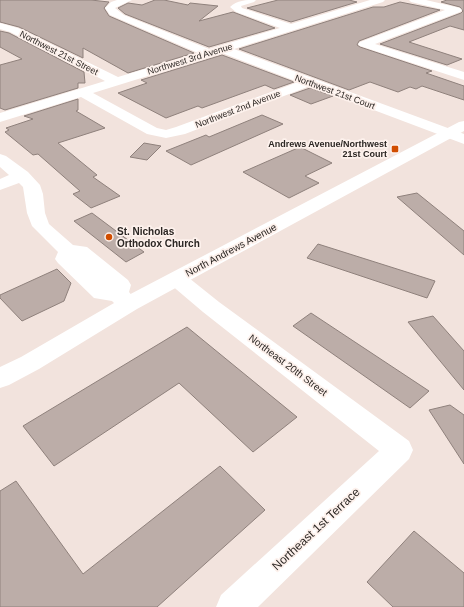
<svg xmlns="http://www.w3.org/2000/svg" width="464" height="607" viewBox="0 0 464 607" font-family="Arial,sans-serif">
  <style>
    .building { fill: #bcada8; stroke: #8f817c }
    .lines { fill: none; stroke-linecap: round; stroke-linejoin: round }
    .minor { fill: #fff; fill-rule: evenodd }
    .major { fill: #fff; fill-rule: evenodd }
    .poi-dot { fill: #d14d00; stroke: #fdf1ec; stroke-width: 1.5 }
    .labels { text-anchor: middle; dominant-baseline: central; stroke-width: 3.5; stroke-linejoin: round; paint-order: stroke }
    .far-street-label { font-size: 9px; fill: #2b2623; stroke: #fdf1ec }
    .far-poi-label { font-size: 9px; font-weight: bold; fill: #2b2623; stroke: #fdf1ec; text-anchor: end }
    .poi-label { font-size: 10px; font-weight: bold; fill: #2b2623; stroke: #fdf1ec; text-anchor: start }
    .street-label { font-size: 10px; fill: #2b2623; stroke: #fdf1ec }
    .near-street-label { font-size: 12px; fill: #2b2623; stroke: #fdf1ec }
  </style>
  <rect width="100%" height="100%" fill="#f2e3dd"/>
  <path class="building" d="M0 0H91L109 2 104 8 109 16 194 53 128 73 83 48V58L19 27 0 22Z
    M155 0H164L188 5 190 3 218 6 199 21 233 12 275 28 209 47 125 14 118 8 128 3 142 5Z
    M278 0H349L357 2 291 22 247 8Z
    M447 0H464V30L450 26 409 42 462 59 447 65 380 44 461 13 463 11 460 7 441 2Z
    M400 2 440 10 359 41 357 45 360 47 432 71 426 73 464 86V100L422 86 416 89 410 87 398 92 370 82 349 90 239 49 373 7H384Z
    M0 31 9 33 84 72 85 83H78V88L5 110 0 108V65L22 59 0 47Z
    M222 55 294 82 274 89 265 85 202 108 198 106 166 118 118 93 147 83 141 80Z
    M310 88 333 96 311 104 290 95Z
    M78 99V110L76 111 105 128 58 143 97 175 93 177 120 196 91 208 73 194 80 191 38 154 33 155 5 132 9 130 6 128 33 119 24 116Z
    M262 115 283 124 191 165 166 151 206 135 209 137Z
    M144 143 161 146 147 160 130 157Z
    M300 147 332 163 305 176 319 183 289 198 243 172Z
    M417 193 464 231V255L397 197Z
    M92 213 144 252 126 262 74 221Z
    M318 244 435 281 427 298 307 258Z
    M57 269 71 283 64 301 22 321 0 298V295Z
    M311 313 429 391 410 408 293 326Z
    M433 316 464 351V390L408 322Z
    M187 327 297 417 253 452 179 383 54 466 23 426Z
    M450 405 464 415V464L429 410Z
    M220 466 265 510 157 607H0V491L16 481 83 574Z
    M414 531 464 573V607H393L367 582Z"/>
  <g class="lines">
    <path class="minor" d="M117 0H132L115 8 124 15 209 49 280 28 236 12 230 7C237 0 246 0 256 0L254 2 241 6 242 8 291 24 370 0H385L383 2 234 49 464 134V144L310 86 185 134 166 138 147 134 81 97 0 122V113L105 81 10 32 0 29V23L18 28 118 77 198 53 110 15 105 8 111 2ZM222 53 298 82 176 127 166 130 157 128 93 93Z
      M409 0H426L460 8 462 10 460 12 375 44 464 72V80L360 46 358 44 360 42 445 10 411 2Z
      M0 154 6 156 28 172 40 185 43 194 45 213 49 224 73 245 87 247 128 280 131 285 129 292 139 304 136 309 128 311 120 309 112 301 94 298 58 263 55 259 58 252 32 226 27 213 23 187 19 183 0 190V179L9 175 0 167Z
      M177 272 184 274 219 302 409 441 413 450 409 459 258 607H216L221 595 379 451 203 312 170 284 167 279 170 274Z"/>
    <path class="major" d="M464 121V131L137 309 39 369 9 385 0 388V367L21 357 121 299 459 122Z"/>
  </g>
  <g class="poi-dot">
    <rect x="391" y="145" width="8" height="8" rx="2"/>
    <circle cx="109" cy="237" r="4"/>
  </g>
  <g class="labels">
    <g class="far-street-label">
      <text transform="translate(59 53) rotate(27)">Northwest 21st Street</text>
      <text transform="translate(190 59) rotate(-17)">Northwest 3rd Avenue</text>
      <text transform="translate(335 92) rotate(20)">Northwest 21st Court</text>
      <text transform="translate(238 109) rotate(-21)">Northwest 2nd Avenue</text>
    </g>
    <g class="far-poi-label">
      <text x="387" y="144">Andrews Avenue/Northwest<tspan x="387" dy="10">21st Court</tspan></text>
    </g>
    <g class="poi-label">
      <text x="117" y="231">St. Nicholas<tspan x="117" dy="12">Orthodox Church</tspan></text>
    </g>
    <g class="street-label">
      <text transform="translate(231 250) rotate(-28)">North Andrews Avenue</text>
      <text transform="translate(288 365) rotate(37)">Northeast 20th Street</text>
    </g>
    <g class="near-street-label">
      <text transform="translate(316 529) rotate(-43)">Northeast 1st Terrace</text>
    </g>
  </g>
</svg>
